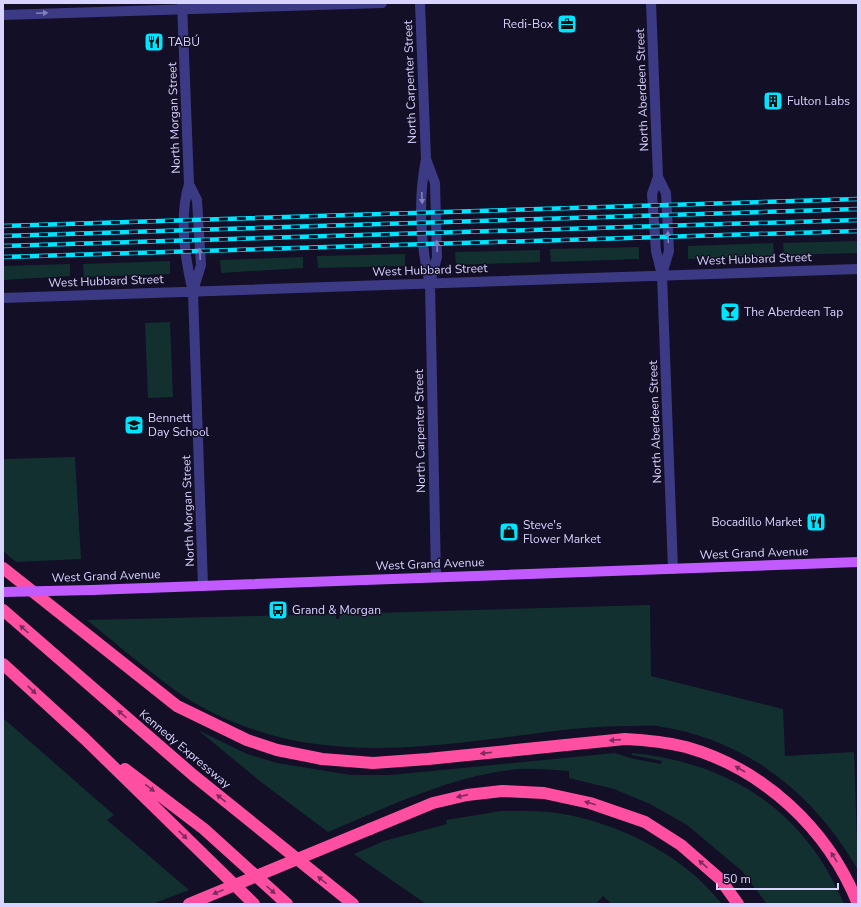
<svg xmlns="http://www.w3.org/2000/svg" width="861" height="907" viewBox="0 0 861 907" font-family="'Nunito Sans',sans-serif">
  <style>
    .green { fill: #12302f }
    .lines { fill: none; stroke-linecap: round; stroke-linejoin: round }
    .minor { stroke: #3d3a85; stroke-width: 10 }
    .major { stroke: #c25bff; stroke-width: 10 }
    .highway { stroke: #ff4fa3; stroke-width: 12 }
    .rail-casing { stroke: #00e5ff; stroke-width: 4.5 }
    .rail { stroke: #130f26; stroke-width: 3; stroke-dasharray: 9; stroke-linecap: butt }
    .major-bridge { stroke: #c25bff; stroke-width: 10 }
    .highway-bridge { stroke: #ff4fa3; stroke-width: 12 }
    .oneway { fill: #837fbc }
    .oneway2 { fill: #7d2c5e }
    .labels { text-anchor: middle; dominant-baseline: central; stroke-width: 3; stroke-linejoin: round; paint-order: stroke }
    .poi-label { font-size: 12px; fill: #d9d4ff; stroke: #130f26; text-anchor: start }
    .street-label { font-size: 12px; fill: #d9d4ff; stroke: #130f26 }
  </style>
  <rect width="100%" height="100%" fill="#130f26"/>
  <path class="green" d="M858 241V253L784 255 783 243Z
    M773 243 774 256 688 259V246Z
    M639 247V259L551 262 550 249Z
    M540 250V262L456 265 455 252Z
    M405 254V266L318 268 317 256Z
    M303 257V268L221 273 220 260Z
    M170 261V274L84 277 83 264Z
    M70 264V276L3 280V266Z
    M170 322 173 397 148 398 145 323Z
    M75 457 81 559 16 562 3 551V459Z
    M650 605 651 676 783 709 785 756 854 752 858 870C814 793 746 739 657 726 649 725 640 726 631 726 598 726 565 729 532 734 461 743 387 754 316 744 270 738 221 721 182 695 149 672 118 645 87 620L336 614V619H339L340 614Z
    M3 718 114 815 107 820 189 890 152 904H3Z
    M198 730 247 754 277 763 351 775H391L615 753 630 758 661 764 662 761 632 755V753C731 763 805 811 844 904H767L742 871 687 825 650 804 614 789 569 778V771C553 770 536 768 520 769 452 775 391 806 328 832L261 782Z
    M501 811C524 811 546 810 569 815 626 827 685 857 722 904H612L603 896 596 904H426L354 854 384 841 447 824 446 820Z"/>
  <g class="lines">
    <path class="minor" d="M182 3 189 184C179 216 185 259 193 292L203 586
      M420 3 426 159C418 199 420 244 430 284L436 577
      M651 3 658 177 652 194 656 251 662 275 673 569
      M3 15 382 3
      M426 159 435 183 437 257 430 283
      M658 177 666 193 669 251 662 274
      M189 184 197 200 201 265 193 291
      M3 298 858 269"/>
    <path class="major" d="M92 590 858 562"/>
    <path class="highway" d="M3 568 177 706 247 740 277 750 322 759 373 763 428 759 625 739C646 740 666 742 686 747 764 769 828 829 858 904
      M3 610 193 775 353 904
      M3 664 85 739 254 904
      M125 769 204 829 287 904
      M370 829 433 803 467 795 502 791 544 793 590 803 645 822 681 845 720 879 738 904"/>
    <g class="rail-casing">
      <path id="rail" d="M3 226 858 199
        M3 236 858 209
        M3 246 858 220
        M3 257 858 231"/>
    </g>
    <use href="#rail" class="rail"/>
    <path class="major-bridge" d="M3 592 92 590"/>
    <path class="highway-bridge" d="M189 904 370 829"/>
  </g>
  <defs><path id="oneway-solid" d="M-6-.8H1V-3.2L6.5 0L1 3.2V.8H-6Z"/></defs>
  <g class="oneway">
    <use href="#oneway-solid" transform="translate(42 13) rotate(-2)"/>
    <use href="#oneway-solid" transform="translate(422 198) rotate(88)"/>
    <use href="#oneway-solid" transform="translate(668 237) rotate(-93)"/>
    <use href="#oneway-solid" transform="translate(437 246) rotate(-92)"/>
    <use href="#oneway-solid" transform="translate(200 254) rotate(-93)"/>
  </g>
  <g class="oneway2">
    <use href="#oneway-solid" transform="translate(24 629) rotate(-138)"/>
    <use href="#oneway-solid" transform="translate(32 690) rotate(43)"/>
    <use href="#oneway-solid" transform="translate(122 714) rotate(-139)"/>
    <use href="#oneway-solid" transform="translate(615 740) rotate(176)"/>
    <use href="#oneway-solid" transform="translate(486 753) rotate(174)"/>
    <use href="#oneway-solid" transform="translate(740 769) rotate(-150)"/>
    <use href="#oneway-solid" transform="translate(150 788) rotate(37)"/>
    <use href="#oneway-solid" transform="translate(462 796) rotate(167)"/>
    <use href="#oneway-solid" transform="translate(221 798) rotate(-141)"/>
    <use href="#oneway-solid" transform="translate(590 803) rotate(-164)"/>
    <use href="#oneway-solid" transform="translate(183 835) rotate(44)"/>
    <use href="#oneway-solid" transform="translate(834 857) rotate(-122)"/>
    <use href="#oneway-solid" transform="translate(703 864) rotate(-139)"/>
    <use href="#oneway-solid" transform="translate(322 880) rotate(-142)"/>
    <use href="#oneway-solid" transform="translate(271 890) rotate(42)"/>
    <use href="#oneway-solid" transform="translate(218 892) rotate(158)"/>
  </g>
  <defs>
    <g id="office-square" transform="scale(1)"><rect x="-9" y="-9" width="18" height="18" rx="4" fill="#00e5ff" stroke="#130f26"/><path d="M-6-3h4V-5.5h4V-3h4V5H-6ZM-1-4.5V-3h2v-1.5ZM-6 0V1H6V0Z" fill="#111"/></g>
    <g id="restaurant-square" transform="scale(1)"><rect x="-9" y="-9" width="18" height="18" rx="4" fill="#00e5ff" stroke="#130f26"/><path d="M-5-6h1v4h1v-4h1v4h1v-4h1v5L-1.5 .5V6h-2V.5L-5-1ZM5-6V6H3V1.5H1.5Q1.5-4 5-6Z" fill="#111"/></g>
    <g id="building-square" transform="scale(1)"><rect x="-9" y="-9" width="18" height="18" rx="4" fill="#00e5ff" stroke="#130f26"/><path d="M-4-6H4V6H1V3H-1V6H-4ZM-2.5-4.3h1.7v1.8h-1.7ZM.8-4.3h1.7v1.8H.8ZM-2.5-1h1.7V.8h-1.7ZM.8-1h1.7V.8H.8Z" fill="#111"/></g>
    <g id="bar-square" transform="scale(1)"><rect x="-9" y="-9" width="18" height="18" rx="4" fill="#00e5ff" stroke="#130f26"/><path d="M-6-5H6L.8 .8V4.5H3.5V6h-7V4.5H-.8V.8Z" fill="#111"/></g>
    <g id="school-square" transform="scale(1)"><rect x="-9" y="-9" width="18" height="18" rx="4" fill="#00e5ff" stroke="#130f26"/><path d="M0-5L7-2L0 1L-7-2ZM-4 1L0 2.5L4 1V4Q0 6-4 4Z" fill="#111"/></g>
    <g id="shop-square" transform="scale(1)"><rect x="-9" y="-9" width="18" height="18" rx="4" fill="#00e5ff" stroke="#130f26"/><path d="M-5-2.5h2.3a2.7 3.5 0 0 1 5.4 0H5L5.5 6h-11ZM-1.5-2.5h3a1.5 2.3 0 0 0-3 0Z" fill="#111"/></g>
    <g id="bus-square" transform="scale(1)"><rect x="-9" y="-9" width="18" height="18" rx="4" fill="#00e5ff" stroke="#130f26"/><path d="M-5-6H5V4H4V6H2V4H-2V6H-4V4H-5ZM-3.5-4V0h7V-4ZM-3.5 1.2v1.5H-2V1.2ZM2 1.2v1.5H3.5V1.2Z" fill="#111"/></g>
  </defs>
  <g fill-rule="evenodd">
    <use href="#office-square" x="567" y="24"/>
    <use href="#restaurant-square" x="154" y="42"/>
    <use href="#building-square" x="773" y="101"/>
    <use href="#bar-square" x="730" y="312"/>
    <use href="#school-square" x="134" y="425"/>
    <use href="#restaurant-square" x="816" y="522"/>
    <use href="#shop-square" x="509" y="532"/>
    <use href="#bus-square" x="278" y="610"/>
  </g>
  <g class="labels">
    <g class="poi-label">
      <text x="553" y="24" text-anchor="end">Redi-Box</text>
      <text x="168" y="42">TABÚ</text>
      <text x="787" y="101">Fulton Labs</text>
      <text x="744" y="312">The Aberdeen Tap</text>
      <text x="148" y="418">Bennett<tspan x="148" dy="14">Day School</tspan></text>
      <text x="802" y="522" text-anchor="end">Bocadillo Market</text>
      <text x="523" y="525">Steve's<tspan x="523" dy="14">Flower Market</tspan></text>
      <text x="292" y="610">Grand &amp; Morgan</text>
    </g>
    <g class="street-label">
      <text transform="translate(410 82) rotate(-92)">North Carpenter Street</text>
      <text transform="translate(642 90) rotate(-92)">North Aberdeen Street</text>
      <text transform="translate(174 118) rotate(-92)">North Morgan Street</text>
      <text transform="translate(754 259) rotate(-2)">West Hubbard Street</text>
      <text transform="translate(430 270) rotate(-2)">West Hubbard Street</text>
      <text transform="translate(106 281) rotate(-2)">West Hubbard Street</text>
      <text transform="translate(655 422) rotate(-92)">North Aberdeen Street</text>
      <text transform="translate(420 431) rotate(-91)">North Carpenter Street</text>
      <text transform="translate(188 511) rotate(-92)">North Morgan Street</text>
      <text transform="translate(754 553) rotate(-2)">West Grand Avenue</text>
      <text transform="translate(430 564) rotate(-2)">West Grand Avenue</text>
      <text transform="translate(106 576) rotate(-2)">West Grand Avenue</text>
      <text transform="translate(185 749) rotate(40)">Kennedy Expressway</text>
    </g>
  </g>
  <rect width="861" height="907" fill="none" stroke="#d9d4ff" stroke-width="8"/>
  <path d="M717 883v6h121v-6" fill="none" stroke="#d9d4ff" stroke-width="2"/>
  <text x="723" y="883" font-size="12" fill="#d9d4ff" stroke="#130f26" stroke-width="3" paint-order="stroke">50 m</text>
</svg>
